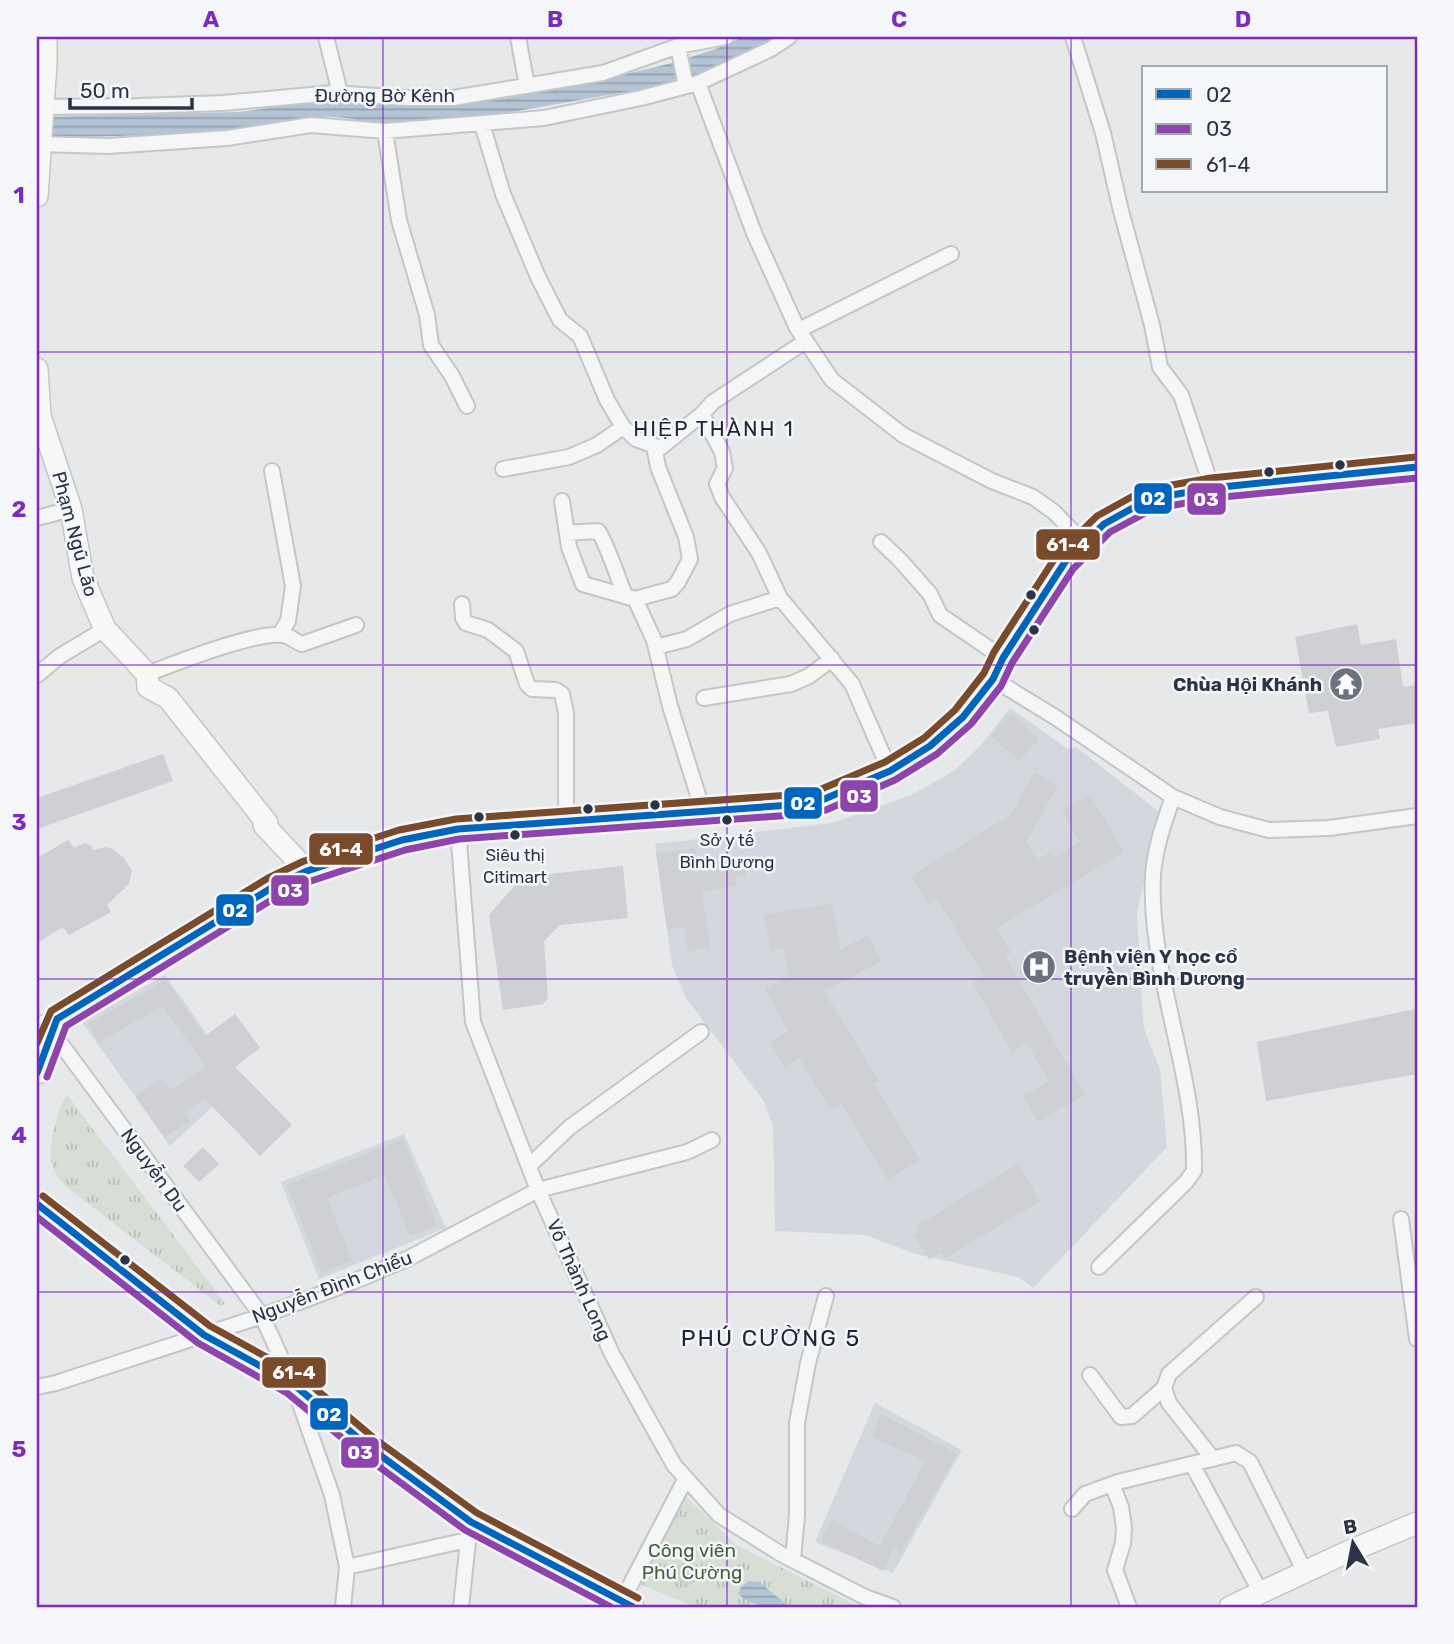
<svg xmlns="http://www.w3.org/2000/svg" width="1454" height="1644" viewBox="0 0 1454 1644" font-family="Rubik,sans-serif">
  <style>
    .built { fill: #d4d7dd }
    .park { fill: url(#park-tufts) }
    .water { fill: url(#water-rules) }
    .building { fill: #ced0d3 }
    .lines { fill: none; stroke-linecap: round; stroke-linejoin: round }
    .street-casing { stroke: #c4c6c8; stroke-width: 18 }
    .secondary-casing { stroke: #c4c6c8; stroke-width: 24 }
    .street { stroke: #f5f6f7; stroke-width: 14 }
    .secondary { stroke: #f8f8f8; stroke-width: 21 }
    .bus-1-casing { stroke: #f4f6f9; stroke-width: 12 }
    .bus-2-casing { stroke: #f4f6f9; stroke-width: 12 }
    .bus-3-casing { stroke: #f4f6f9; stroke-width: 12 }
    .bus-1 { stroke: #0065bd; stroke-width: 7 }
    .bus-2 { stroke: #8e44ad; stroke-width: 7 }
    .bus-3 { stroke: #7a4b2a; stroke-width: 7 }
    .grid { fill: none; stroke: #7b2cbf; stroke-width: 2; stroke-opacity: 0.55 }
    .bus-dot { fill: #2b3445; stroke: #f4f6f9; stroke-width: 2.5 }
    .labels { text-anchor: middle; dominant-baseline: central; stroke-width: 5; stroke-linejoin: round; paint-order: stroke }
    .bus-label { font-size: 17px; fill: #2b3445; stroke: #f4f6f9 }
    .street-label { font-size: 19px; fill: #2b3445; stroke: #f4f6f9 }
    .poi-label { font-size: 19px; font-weight: bold; fill: #2b3445; stroke: #f4f6f9; text-anchor: end }
    .park-label { font-size: 19px; fill: #3f6138; stroke: #f4f6f9 }
    .neighbourhood-label { font-size: 21px; letter-spacing: 2px; fill: #1d2536; stroke: #f4f6f9 }
    .quarter-label { font-size: 23px; letter-spacing: 2px; fill: #1d2536; stroke: #f4f6f9 }
    .line-badge { stroke: #f4f6f9; stroke-width: 2.5 }
    .badge-label { font-size: 19px; text-anchor: middle; font-weight: bold; fill: #fff }
    .neatline { fill: none; stroke: #7b2cbf; stroke-width: 2.5 }
    .grid-label { font-size: 23px; text-anchor: middle; font-weight: bold; fill: #7b2cbf }
  </style>
  <defs>
    <pattern id="park-tufts" width="24" height="20" patternUnits="userSpaceOnUse" patternTransform="scale(1.75)"><rect width="24" height="20" fill="#d6ded6"/><path d="M3 7l-1-3M5 7V3M7 7l1-3M15 17l-1-3M17 17v-4M19 17l1-3" fill="none" stroke="#b8bfb9"/></pattern>
    <pattern id="water-rules" width="6" height="5" patternUnits="userSpaceOnUse" patternTransform="scale(1.75)"><rect width="6" height="5" fill="#b4c4d5"/><path d="M0 2.5h6" fill="none" stroke="#93a0af"/></pattern>
  </defs>
  <rect width="100%" height="100%" fill="#e6e8ea"/>
  <path class="built" d="M1010 708 1068 749 1076 747 1167 818 1146 873 1137 913 1143 1021 1145 1032 1160 1069 1167 1147 1033 1288 1018 1277 916 1254 865 1235 775 1231 773 1125 763 1100 686 998 672 965 655 844 833 823 913 794 954 771 981 745Z
    M165 975 240 1081 170 1146 82 1022Z
    M404 1134 446 1228 319 1279 281 1182Z
    M875 1403 962 1450 893 1573 815 1542Z"/>
  <path class="park" d="M67 1095 225 1303 221 1306 69 1189C61 1181 53 1172 51 1161 49 1145 57 1107 67 1095Z
    M680 1491 735 1544 859 1607H695L633 1581Z"/>
  <path class="water" d="M743 37H777L757 50 709 70 666 85 488 116 370 124C322 107 274 125 226 130 163 136 99 136 37 138V117L239 112 334 99 365 103 417 104 497 100 585 84 676 62 718 48Z
    M749 1581 759 1582 790 1607C770 1607 754 1608 738 1594L741 1587Z"/>
  <path class="building" d="M1357 624 1361 645 1396 639 1403 687 1417 685V723L1378 729 1380 739 1336 747 1328 711 1309 713 1295 637Z
    M1011 714 1039 739 1019 761 991 736Z
    M163 754 173 781 37 829V798Z
    M1035 772 1058 786 1026 842 1037 860 1051 852 1054 858 1080 842 1062 811 1090 794 1124 852 996 928 1011 953 1005 956 1085 1095 1038 1122 1023 1096 1049 1081 1027 1043 1012 1052 973 983 984 976 937 899 928 904 911 876 1010 815Z
    M68 840 74 848 84 843 91 845 93 850 105 847 113 849 124 858 132 871 129 884 107 905 111 912 69 935 63 927 37 943V858Z
    M695 848 697 864 743 857 746 876 735 877 737 886 702 891 710 948 688 952 684 927 667 930 656 853Z
    M623 866 628 918 560 925 544 941 548 998 543 1004 503 1010 489 915 522 877Z
    M832 903 840 950 868 935 882 961 824 991 879 1081 874 1084 920 1160 888 1180 841 1104 831 1110 799 1058 785 1067 770 1042 788 1031 765 988 789 976 784 948 771 951 764 915Z
    M166 980 205 1036 235 1014 260 1048 235 1067 292 1125 260 1156 205 1099 184 1112 190 1121 164 1137 136 1096 161 1079 172 1090 206 1067 163 1006 99 1042 88 1024Z
    M1415 1009 1417 1023V1074L1266 1101 1257 1042Z
    M403 1139 437 1226 410 1236 385 1175 327 1198 352 1261 322 1273 287 1185Z
    M203 1147 219 1164 199 1182 183 1166Z
    M1018 1164 1040 1201 945 1258 942 1252 929 1259 914 1235 920 1232 916 1226Z
    M881 1414 957 1454 901 1552 893 1548 883 1571 821 1541 832 1520 880 1546 925 1461 872 1437Z
    M689 1558 702 1576 685 1588 672 1569Z"/>
  <g class="lines">
    <g class="street-casing">
      <path id="street" d="M326 37 340 93
        M518 37 527 86
        M1073 37 1103 133 1121 211 1152 325 1160 367 1181 395 1212 488
        M678 46 686 86
        M698 83 754 233 797 328 832 380 903 435 992 481 1033 497 1054 512 1083 542
        M37 107 139 106 223 103 333 93 406 98H453L603 73 678 46 726 37
        M482 124 503 194 538 277 560 320 580 336 607 400 623 427 636 439 660 448 702 414
        M385 131 399 220 427 315 431 345 452 376 467 406
        M37 144 108 146 227 138 311 125 385 131 544 118 641 98 698 83 771 49 789 37
        M799 330 951 254
        M806 341 713 402 702 414 722 452 725 468 717 484 722 497 759 553 780 598 852 684 890 771
        M503 469 569 457 597 445 623 427
        M272 471 293 586 288 621 280 634
        M562 501 569 547 583 584 635 599 654 640 670 706 703 811
        M37 518 71 509
        M567 533 598 531C605 539 620 583 625 596
        M881 542 900 560 930 594 940 615 1003 658
        M635 599 672 589 678 582 690 559 686 537 658 467 654 446
        M462 604 463 618 466 623 488 630 516 651 527 684 532 689 556 690 562 694 566 713V822
        M656 647 687 639 730 614 780 598
        M147 674C176 663 256 631 283 635 291 636 295 642 302 644L356 625
        M37 675 60 656 105 629
        M993 679 1055 717 1173 797 1220 817 1269 830 1329 828 1417 816
        M704 698 791 684 809 676 832 659
        M458 829 473 1022 538 1190 612 1354 674 1465 719 1515 781 1554 865 1597 893 1607
        M48 1030 61 1044 262 1316 293 1384 332 1495 347 1567 343 1607
        M529 1166 570 1127 701 1032
        M1401 1219 1417 1339
        M1099 1267 1186 1182 1194 1171C1196 1073 1148 972 1153 875 1155 848 1164 822 1173 797
        M1090 1375 1121 1417 1132 1416 1164 1388
        M37 1387 56 1383 262 1316 355 1281 409 1258 538 1190 687 1152 712 1140
        M1213 1459 1169 1403 1164 1388 1169 1374 1256 1297
        M1192 1464 1261 1593
        M1112 1484 1121 1507 1124 1527 1123 1543 1115 1570 1129 1607
        M1072 1509 1085 1494 1118 1482 1236 1453 1250 1462 1305 1572
        M793 1560 797 1515V1423L808 1363 826 1296
        M347 1567 467 1540
        M622 1601 686 1478
        M461 1607 469 1532"/>
    </g>
    <g class="secondary-casing">
      <path id="secondary" d="M37 196 46 63V37
        M37 369 40 416 71 509 83 578 105 629 147 674 148 687 168 698 267 823 264 825 307 871
        M37 1031 273 887 307 871 402 840 458 829 791 805 822 800 890 771 930 746 963 717 993 679 1003 658 1065 562 1104 524 1149 499 1212 488 1417 467
        M37 1073 57 1019
        M37 1204 204 1335 293 1384 369 1447 471 1522 633 1607
        M1230 1607 1343 1554 1417 1523"/>
    </g>
    <use href="#street" class="street"/>
    <use href="#secondary" class="secondary"/>
    <g class="bus-1-casing">
      <path id="bus-1" d="M37 1073 57 1019 273 887 307 871 402 840 458 829 791 805 822 800 890 771 930 746 963 717 993 679 1003 658 1065 562 1104 524 1149 499 1212 488 1417 467
        M37 1204 204 1335 293 1384 369 1447 471 1522 633 1607"/>
    </g>
    <g class="bus-2-casing">
      <path id="bus-2" d="M47 1077 66 1026 278 896 311 881 405 850 459 839 792 815 826 810 895 780 937 754 971 724 1001 686 1012 663 1073 569 1110 532 1153 509 1213 498 1417 478
        M37 1217 198 1343 287 1393 363 1455 465 1530 611 1607"/>
    </g>
    <g class="bus-3-casing">
      <path id="bus-3" d="M37 1043 51 1011 268 878 304 861 399 830 456 819 790 795 819 790 885 762 924 738 955 710 984 673 994 652 1057 555 1097 516 1144 490 1211 478 1416 457
        M43 1196 210 1326 299 1375 375 1439 477 1513 638 1598"/>
    </g>
    <use href="#bus-1" class="bus-1"/>
    <use href="#bus-2" class="bus-2"/>
    <use href="#bus-3" class="bus-3"/>
  </g>
  <path class="grid" d="M383 37V1607M727 37V1607M1071 37V1607M37 352H1417M37 665H1417M37 979H1417M37 1292H1417"/>
  <defs>
    <g id="temple-disc" transform="scale(1.75)"><circle r="9.5" fill="#6c737f" stroke="#f4f6f9"/><path d="M0-6L5-2H3V0L6.5 2.5H4V6H1.5V3h-3V6H-4V2.5H-6.5L-3 0V-2H-5Z" fill="#fff"/></g>
    <g id="hospital-disc" transform="scale(1.75)"><circle r="9.5" fill="#6c737f" stroke="#f4f6f9"/><path d="M-5-5h3v3.5h4V-5h3V5h-3V1.5h-4V5h-3Z" fill="#fff"/></g>
  </defs>
  <g fill-rule="evenodd">
    <use href="#temple-disc" x="1346" y="684"/>
    <use href="#hospital-disc" x="1039" y="967"/>
  </g>
  <g class="bus-dot">
    <circle cx="1340" cy="465" r="6"/>
    <circle cx="1269" cy="472" r="6"/>
    <circle cx="1031" cy="595" r="6"/>
    <circle cx="1034" cy="630" r="6"/>
    <circle cx="655" cy="805" r="6"/>
    <circle cx="588" cy="809" r="6"/>
    <circle cx="479" cy="817" r="6"/>
    <circle cx="727" cy="820" r="6"/>
    <circle cx="515" cy="835" r="6"/>
    <circle cx="125" cy="1260" r="6"/>
  </g>
  <g class="labels">
    <g class="bus-label">
      <text x="727" y="840">Sở y tế<tspan x="727" dy="22">Bình Dương</tspan></text>
      <text x="515" y="855">Siêu thị<tspan x="515" dy="22">Citimart</tspan></text>
    </g>
    <g class="street-label">
      <text x="385" y="95">Đường Bờ Kênh</text>
      <text transform="translate(75 534) rotate(75)">Phạm Ngũ Lão</text>
      <text transform="translate(154 1170) rotate(54)">Nguyễn Du</text>
      <text transform="translate(579 1280) rotate(66)">Võ Thành Long</text>
      <text transform="translate(332 1287) rotate(-21)">Nguyễn Đình Chiểu</text>
    </g>
    <g class="poi-label">
      <text x="1322" y="684">Chùa Hội Khánh</text>
      <text x="1064" y="956" text-anchor="start">Bệnh viện Y học cổ<tspan x="1064" dy="22">truyền Bình Dương</tspan></text>
    </g>
    <g class="park-label">
      <text x="692" y="1550">Công viên<tspan x="692" dy="22">Phú Cường</tspan></text>
    </g>
    <g class="neighbourhood-label">
      <text x="714" y="428">HIỆP THÀNH 1</text>
    </g>
    <g class="quarter-label">
      <text x="771" y="1338">PHÚ CƯỜNG 5</text>
    </g>
  </g>
  <g class="line-badge">
    <rect x="1133" y="482" width="40" height="33" rx="7" fill="#0065bd"/>
    <rect x="1186" y="482" width="41" height="34" rx="7" fill="#8e44ad"/>
    <rect x="1035" y="528" width="66" height="33" rx="7" fill="#7a4b2a"/>
    <rect x="839" y="779" width="40" height="34" rx="7" fill="#8e44ad"/>
    <rect x="783" y="786" width="40" height="34" rx="7" fill="#0065bd"/>
    <rect x="308" y="832" width="66" height="34" rx="7" fill="#7a4b2a"/>
    <rect x="270" y="874" width="40" height="33" rx="7" fill="#8e44ad"/>
    <rect x="215" y="893" width="40" height="34" rx="7" fill="#0065bd"/>
    <rect x="261" y="1356" width="66" height="33" rx="7" fill="#7a4b2a"/>
    <rect x="309" y="1397" width="40" height="34" rx="7" fill="#0065bd"/>
    <rect x="340" y="1436" width="40" height="33" rx="7" fill="#8e44ad"/>
  </g>
  <g class="badge-label">
    <text x="1153" y="505">02</text>
    <text x="1206" y="506">03</text>
    <text x="1068" y="551">61-4</text>
    <text x="859" y="803">03</text>
    <text x="803" y="810">02</text>
    <text x="341" y="856">61-4</text>
    <text x="290" y="897">03</text>
    <text x="235" y="917">02</text>
    <text x="294" y="1379">61-4</text>
    <text x="329" y="1421">02</text>
    <text x="360" y="1459">03</text>
  </g>
  <rect width="1454" height="1644" fill="none" stroke="#f4f6f9" stroke-width="77"/>
  <rect x="1142" y="66" width="245" height="126" fill="#f4f6f9" stroke="#a4a8b1" stroke-width="2"/>
  <rect x="1156" y="89" width="35" height="10" fill="#0065bd" stroke="#a4a8b1" stroke-width="2"/>
  <text x="1206" y="102" font-size="21" fill="#2b3445">02</text>
  <rect x="1156" y="124" width="35" height="10" fill="#8e44ad" stroke="#a4a8b1" stroke-width="2"/>
  <text x="1206" y="136" font-size="21" fill="#2b3445">03</text>
  <rect x="1156" y="159" width="35" height="10" fill="#7a4b2a" stroke="#a4a8b1" stroke-width="2"/>
  <text x="1206" y="172" font-size="21" fill="#2b3445">61-4</text>
  <g transform="translate(1353 1543) rotate(350)" stroke="#f4f6f9" stroke-width="5" paint-order="stroke">
  <path d="M0-5L12 26L0 18L-12 26Z" fill="#2b3445"/>
  <text y="-10" font-size="19" font-weight="bold" text-anchor="middle" fill="#2b3445">B</text>
  </g>
  <path d="M70 98v10h122v-10" fill="none" stroke="#2b3445" stroke-width="3.5"/>
  <text x="80" y="98" font-size="21" fill="#2b3445" stroke="#f4f6f9" stroke-width="5" paint-order="stroke">50 m</text>
  <rect x="38" y="38" width="1378" height="1568" class="neatline"/>
  <g class="grid-label">
    <text x="211" y="27">A</text>
    <text x="555" y="27">B</text>
    <text x="899" y="27">C</text>
    <text x="1243" y="27">D</text>
    <text x="19" y="203">1</text>
    <text x="19" y="517">2</text>
    <text x="19" y="830">3</text>
    <text x="19" y="1143">4</text>
    <text x="19" y="1457">5</text>
  </g>
</svg>
